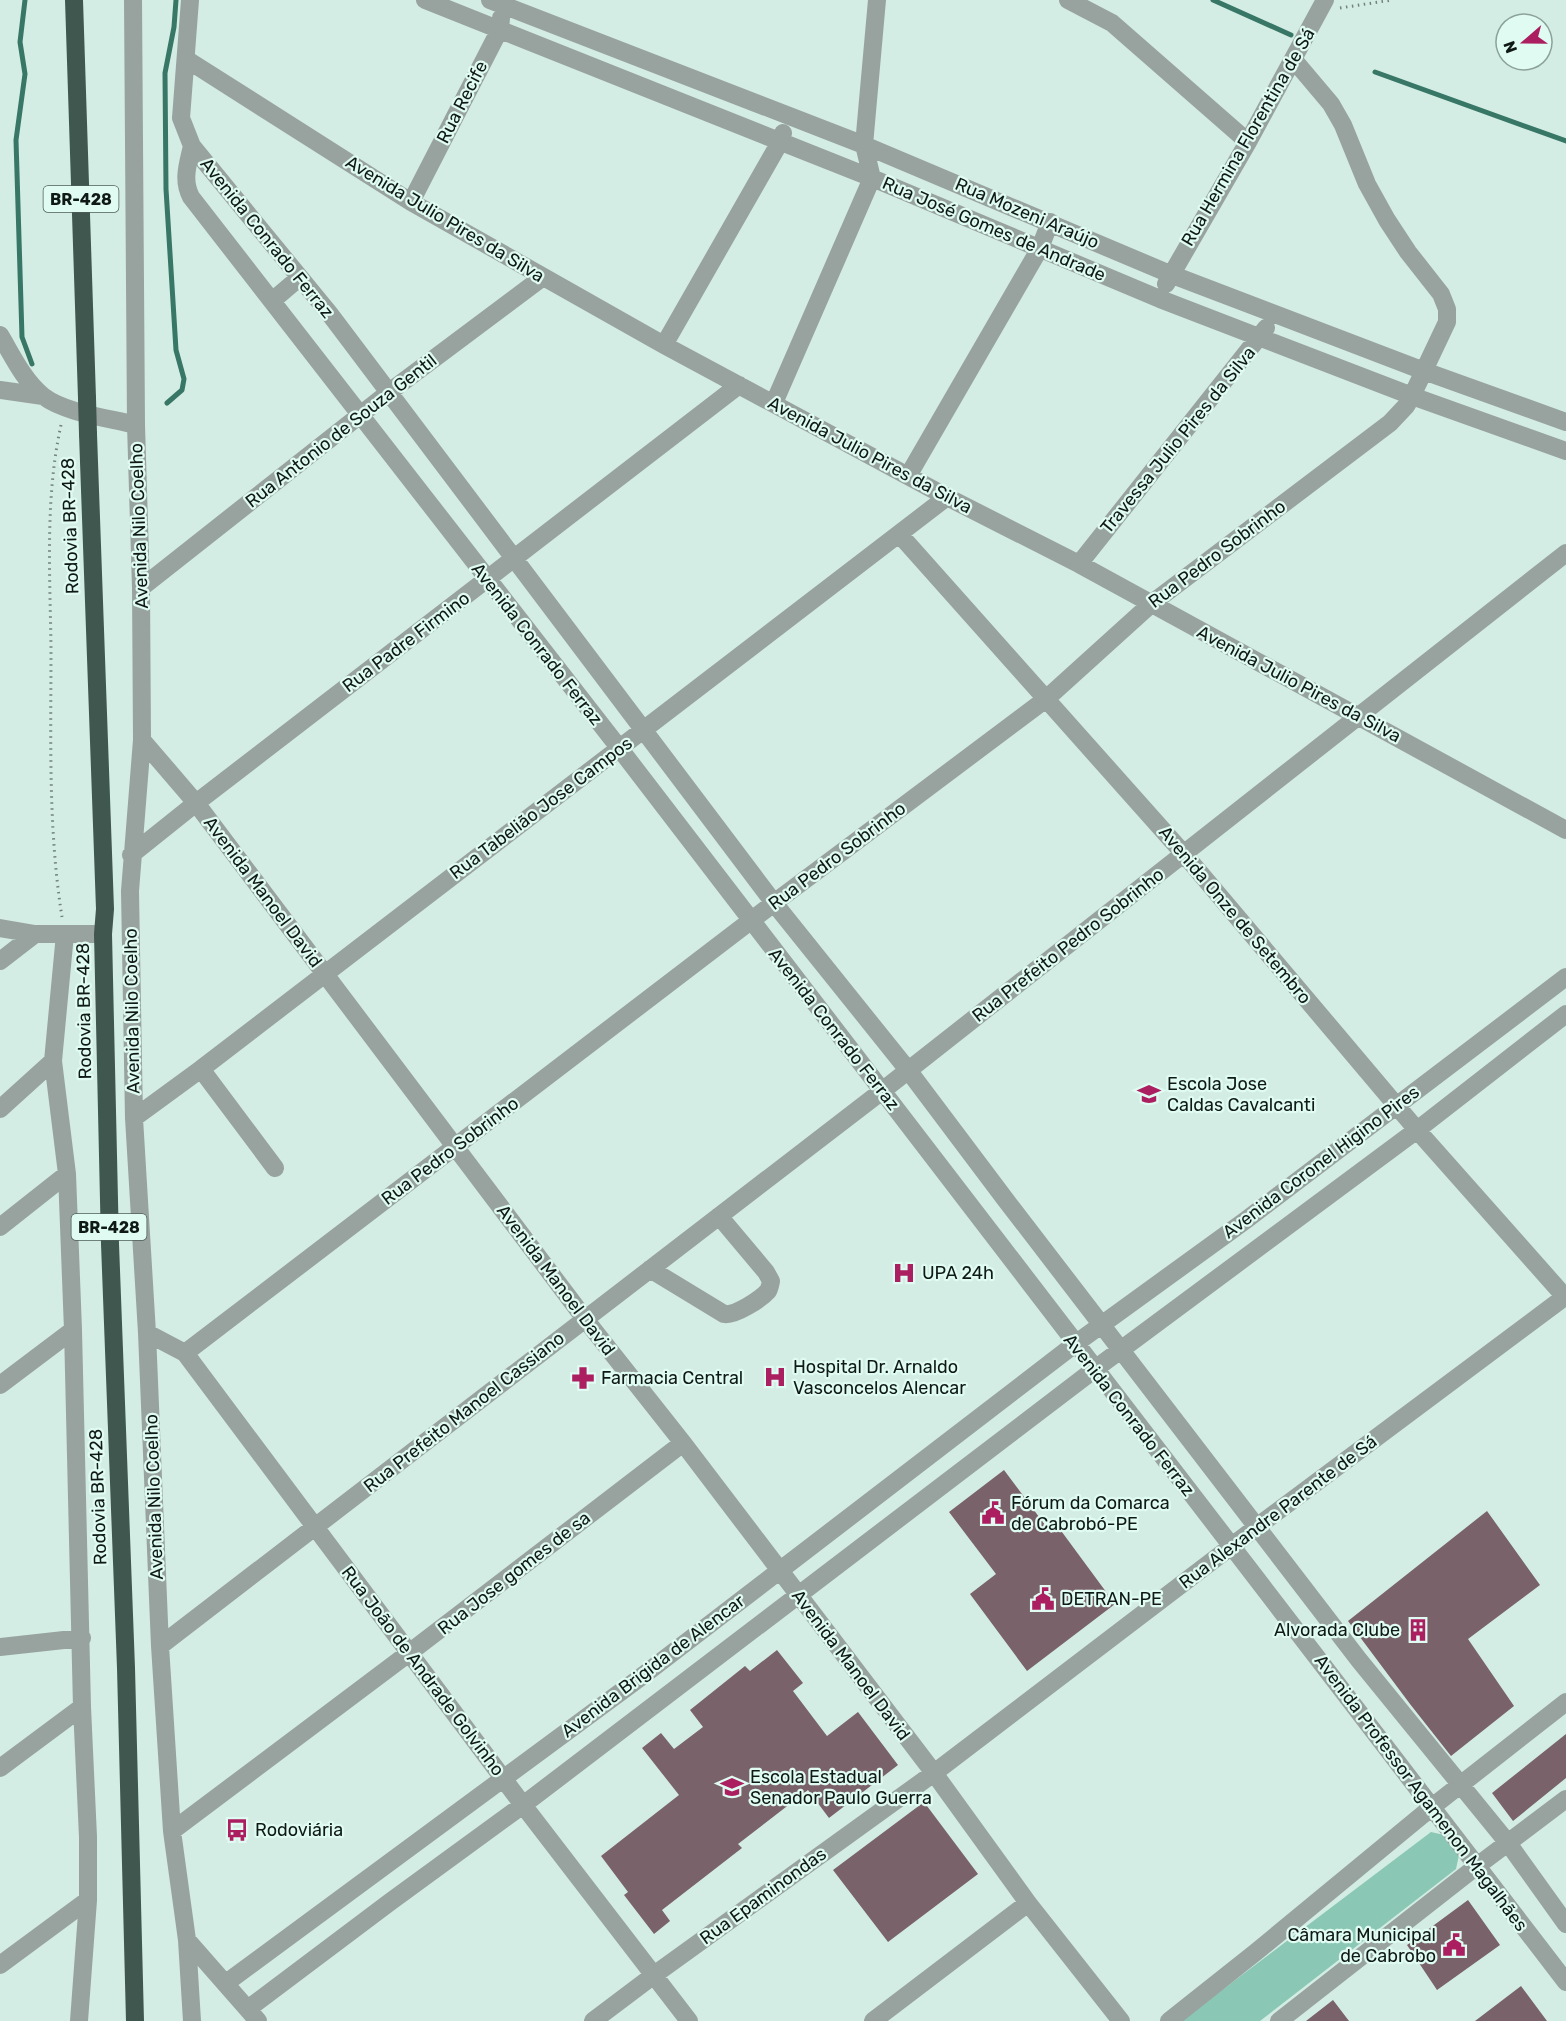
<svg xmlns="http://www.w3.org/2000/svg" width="1566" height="2021" viewBox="0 0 1566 2021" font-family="Rubik,sans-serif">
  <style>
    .green { fill: #8ac7b4 }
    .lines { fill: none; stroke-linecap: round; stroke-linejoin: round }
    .stream { stroke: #387766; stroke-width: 5 }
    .building { fill: #796269 }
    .path { stroke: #71837d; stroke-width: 3; stroke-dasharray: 1.5 4.5; stroke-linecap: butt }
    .minor { stroke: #98a39f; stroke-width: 18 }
    .highway { stroke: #405750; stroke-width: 18 }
    .highway-bridge { stroke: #405750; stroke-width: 18 }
    .labels { text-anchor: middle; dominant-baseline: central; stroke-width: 4.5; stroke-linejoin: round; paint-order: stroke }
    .shield { fill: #e0fbf2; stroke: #4e5d58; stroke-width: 1.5 }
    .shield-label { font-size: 16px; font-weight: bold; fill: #0f1916 }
    .street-label { font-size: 18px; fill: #0f1916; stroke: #e0fbf2 }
    .poi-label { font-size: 18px; fill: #0f1916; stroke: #e0fbf2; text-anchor: start }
  </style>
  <rect width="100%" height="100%" fill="#d3ede4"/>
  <path class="green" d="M1431 1832 1444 1835 1459 1855 1456 1869 1260 2021H1181Z"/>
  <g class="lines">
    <path class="stream" d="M25 0 20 42 25 74 16 140 22 337 32 364
      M1213 0 1291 35
      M1375 72 1566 141
      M167 403 182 390 184 379 176 350 166 189 165 73 174 27 176 0"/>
  </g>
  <path class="building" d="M1004 1470 1051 1533 1059 1528 1115 1604 1027 1671 970 1594 996 1574 949 1512Z
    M1487 1511 1540 1585 1468 1639 1514 1706 1451 1756 1410 1704 1348 1621Z
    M777 1650 803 1683 793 1691 827 1736 858 1712 898 1765 829 1818 808 1790 738 1844 742 1848 662 1910 670 1921 654 1934 624 1895 628 1892 601 1856 679 1795 642 1748 661 1733 674 1749 703 1727 690 1710 745 1666 750 1671Z
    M1566 1734V1778L1513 1821 1492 1793Z
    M924 1802 978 1874 888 1942 833 1870Z
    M1468 1900 1500 1945 1437 1990 1407 1945Z
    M1521 1986 1547 2021H1475Z
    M1333 2000 1349 2021H1306Z"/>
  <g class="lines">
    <path class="path" d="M1340 8 1392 0
      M61 425C45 497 50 574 51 648 51 738 48 829 62 917"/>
    <path class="minor" d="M133 0 136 425 141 588 142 740 130 891 134 1118 147 1333 160 1646 172 1831 187 1940 192 2021
      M190 0 181 118 192 146 329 313 774 903 908 1070 1005 1199 1359 1660 1508 1843 1566 1924
      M425 0 872 178 1160 299 1412 396 1566 451
      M490 0 864 145 1170 274 1424 371 1566 422
      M1068 0 1112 23 1248 142
      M186 59 411 202 664 345 947 497 1079 564 1566 830
      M192 146C188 164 182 180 191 197L620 749 1566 1982
      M411 202 500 29 501 18
      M1166 284 1248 142 1325 0
      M272 301 299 278
      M0 335C12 355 24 381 43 396 65 413 109 418 136 425
      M664 345 780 142 783 133
      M0 390 43 396
      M774 403 872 178 864 145 877 0
      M908 476 1040 248 1050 222
      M900 535 1184 854 1417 1130 1566 1298
      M1079 564 1266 328
      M141 588 388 393 543 277
      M142 740 196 803 585 1319 683 1443 934 1773 1028 1903 1121 2021
      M131 855 196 803 739 385
      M0 928 35 934H103
      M65 934 53 1061 67 1174 73 1330 82 1707 88 1837V1900L79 2021
      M0 961 35 934
      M201 1069 275 1168
      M0 1109 53 1061
      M134 1118 201 1069 947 497
      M0 1227 67 1174
      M650 1269 724 1314C735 1316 761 1299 768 1291 769 1290 771 1282 771 1281L766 1272 719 1216
      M147 1333 185 1353 523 1805 689 2021
      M185 1353 774 903 1046 699 1151 604 1390 423 1406 406 1412 396 1447 322V309L1441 294 1408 252 1387 220 1367 184 1343 125 1331 104 1293 59
      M0 1385 73 1330
      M160 1646 882 1091 1566 553
      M0 1647 82 1638
      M0 1768 82 1707
      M172 1831 409 1653 683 1443
      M187 1940 258 2021
      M0 1965 88 1900
      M226 1983 641 1677 1075 1344 1246 1220 1566 977
      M249 2008 390 1902 523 1805 1095 1369 1417 1130 1566 1014
      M593 2021 654 1975 934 1773 1258 1526 1566 1296
      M873 2021 1028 1903
      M1169 2021 1256 1952 1432 1807 1566 1702
      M1279 2021 1477 1866 1566 1799"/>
    <path class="highway" d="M74 0 87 398
      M88 434 105 909 103 934 110 1244 126 1668 135 2021"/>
    <path class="highway-bridge" d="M87 398 88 434"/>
  </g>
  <defs>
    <g id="school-bare" transform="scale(1.8)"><path d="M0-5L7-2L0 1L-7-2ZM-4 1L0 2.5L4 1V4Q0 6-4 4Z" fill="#ab1f60" stroke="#e0fbf2" stroke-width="2.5" paint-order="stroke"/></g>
    <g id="hospital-bare" transform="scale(1.8)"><path d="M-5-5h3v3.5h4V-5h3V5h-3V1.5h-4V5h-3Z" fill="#ab1f60" stroke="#e0fbf2" stroke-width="2.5" paint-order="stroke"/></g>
    <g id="pharmacy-bare" transform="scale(1.8)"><path d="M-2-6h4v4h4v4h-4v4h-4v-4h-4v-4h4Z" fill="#ab1f60" stroke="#e0fbf2" stroke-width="2.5" paint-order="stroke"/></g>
    <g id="civic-bare" transform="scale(1.8)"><path d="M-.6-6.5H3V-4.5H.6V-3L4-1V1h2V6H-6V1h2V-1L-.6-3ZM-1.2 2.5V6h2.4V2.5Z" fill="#ab1f60" stroke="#e0fbf2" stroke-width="2.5" paint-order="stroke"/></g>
    <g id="building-bare" transform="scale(1.8)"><path d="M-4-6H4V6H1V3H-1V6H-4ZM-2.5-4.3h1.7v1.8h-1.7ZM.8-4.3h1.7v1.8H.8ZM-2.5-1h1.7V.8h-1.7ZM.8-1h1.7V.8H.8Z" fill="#ab1f60" stroke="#e0fbf2" stroke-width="2.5" paint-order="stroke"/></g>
    <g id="bus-bare" transform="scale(1.8)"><path d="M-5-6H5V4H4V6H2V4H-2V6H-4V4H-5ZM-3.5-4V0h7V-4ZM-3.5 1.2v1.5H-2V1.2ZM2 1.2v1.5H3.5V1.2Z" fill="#ab1f60" stroke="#e0fbf2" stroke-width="2.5" paint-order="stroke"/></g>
  </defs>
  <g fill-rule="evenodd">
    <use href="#school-bare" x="1149" y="1094"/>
    <use href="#hospital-bare" x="904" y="1273"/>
    <use href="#hospital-bare" x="775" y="1377"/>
    <use href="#pharmacy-bare" x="583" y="1378"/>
    <use href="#civic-bare" x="993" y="1513"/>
    <use href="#civic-bare" x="1043" y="1599"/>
    <use href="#building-bare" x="1418" y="1630"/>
    <use href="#school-bare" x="732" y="1787"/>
    <use href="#bus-bare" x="237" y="1830"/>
    <use href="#civic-bare" x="1454" y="1945"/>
  </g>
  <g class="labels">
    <g class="shield">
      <rect x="43.5" y="186" width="75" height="26" rx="4.5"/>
      <rect x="71.5" y="1214" width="75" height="26" rx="4.5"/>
    </g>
    <g class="shield-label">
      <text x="81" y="199">BR-428</text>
      <text x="109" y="1227">BR-428</text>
    </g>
    <g class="street-label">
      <text transform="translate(462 102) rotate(-63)">Rua Recife</text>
      <text transform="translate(1248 137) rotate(-60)">Rua Hermina Florentina de Sá</text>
      <text transform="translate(1027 213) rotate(23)">Rua Mozeni Araújo</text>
      <text transform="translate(445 219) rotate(31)">Avenida Julio Pires da Silva</text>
      <text transform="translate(994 229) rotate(23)">Rua José Gomes de Andrade</text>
      <text transform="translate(267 238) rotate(51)">Avenida Conrado Ferraz</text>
      <text transform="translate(341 431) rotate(-38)">Rua Antonio de Souza Gentil</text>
      <text transform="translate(1178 440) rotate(-51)">Travessa Julio Pires da Silva</text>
      <text transform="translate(870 455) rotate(28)">Avenida Julio Pires da Silva</text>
      <text transform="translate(70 526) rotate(-92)">Rodovia BR-428</text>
      <text transform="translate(139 526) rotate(-92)">Avenida Nilo Coelho</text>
      <text transform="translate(1217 554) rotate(-37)">Rua Pedro Sobrinho</text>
      <text transform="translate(406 642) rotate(-37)">Rua Padre Firmino</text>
      <text transform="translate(537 644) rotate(52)">Avenida Conrado Ferraz</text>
      <text transform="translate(1299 684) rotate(28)">Avenida Julio Pires da Silva</text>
      <text transform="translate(541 808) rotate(-37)">Rua Tabelião Jose Campos</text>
      <text transform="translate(837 856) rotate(-37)">Rua Pedro Sobrinho</text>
      <text transform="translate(263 892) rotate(53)">Avenida Manoel David</text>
      <text transform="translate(1235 915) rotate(50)">Avenida Onze de Setembro</text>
      <text transform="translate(1068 945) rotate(-38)">Rua Prefeito Pedro Sobrinho</text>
      <text transform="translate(84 1011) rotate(-91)">Rodovia BR-428</text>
      <text transform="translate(132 1011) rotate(-91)">Avenida Nilo Coelho</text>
      <text transform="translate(834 1029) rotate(52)">Avenida Conrado Ferraz</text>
      <text transform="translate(450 1151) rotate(-37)">Rua Pedro Sobrinho</text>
      <text transform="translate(1321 1162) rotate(-37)">Avenida Coronel Higino Pires</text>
      <text transform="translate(556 1280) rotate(53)">Avenida Manoel David</text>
      <text transform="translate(464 1412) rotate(-38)">Rua Prefeito Manoel Cassiano</text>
      <text transform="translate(1129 1415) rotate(52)">Avenida Conrado Ferraz</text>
      <text transform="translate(98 1497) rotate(-92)">Rodovia BR-428</text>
      <text transform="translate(154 1497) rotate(-92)">Avenida Nilo Coelho</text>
      <text transform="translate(1278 1512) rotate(-37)">Rua Alexandre Parente de Sá</text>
      <text transform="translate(514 1573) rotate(-38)">Rua Jose gomes de sa</text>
      <text transform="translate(851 1665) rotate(53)">Avenida Manoel David</text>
      <text transform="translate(653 1666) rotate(-37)">Avenida Brigida de Alencar</text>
      <text transform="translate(423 1671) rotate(53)">Rua João de Andrade Golvinho</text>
      <text transform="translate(1421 1793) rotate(53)">Avenida Professor Agamenon Magalhães</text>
      <text transform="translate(763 1896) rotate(-36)">Rua Epaminondas</text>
    </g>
    <g class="poi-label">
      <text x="1167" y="1084">Escola Jose<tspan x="1167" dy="21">Caldas Cavalcanti</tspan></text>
      <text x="922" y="1273">UPA 24h</text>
      <text x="793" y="1367">Hospital Dr. Arnaldo<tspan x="793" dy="21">Vasconcelos Alencar</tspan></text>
      <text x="601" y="1378">Farmacia Central</text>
      <text x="1011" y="1503">Fórum da Comarca<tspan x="1011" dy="21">de Cabrobó-PE</tspan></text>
      <text x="1061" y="1599">DETRAN-PE</text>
      <text x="1400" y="1630" text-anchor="end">Alvorada Clube</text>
      <text x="750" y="1777">Escola Estadual<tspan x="750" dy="21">Senador Paulo Guerra</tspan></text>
      <text x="255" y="1830">Rodoviária</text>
      <text x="1436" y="1935" text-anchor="end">Câmara Municipal<tspan x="1436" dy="21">de Cabrobo</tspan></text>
    </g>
  </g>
  <g transform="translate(1524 42) rotate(250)"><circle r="28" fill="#e0fbf2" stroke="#8ca19a" stroke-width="1.5"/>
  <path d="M0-4.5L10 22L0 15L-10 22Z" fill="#ab1f60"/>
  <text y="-9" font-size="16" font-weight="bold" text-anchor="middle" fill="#0f1916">N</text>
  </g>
</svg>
